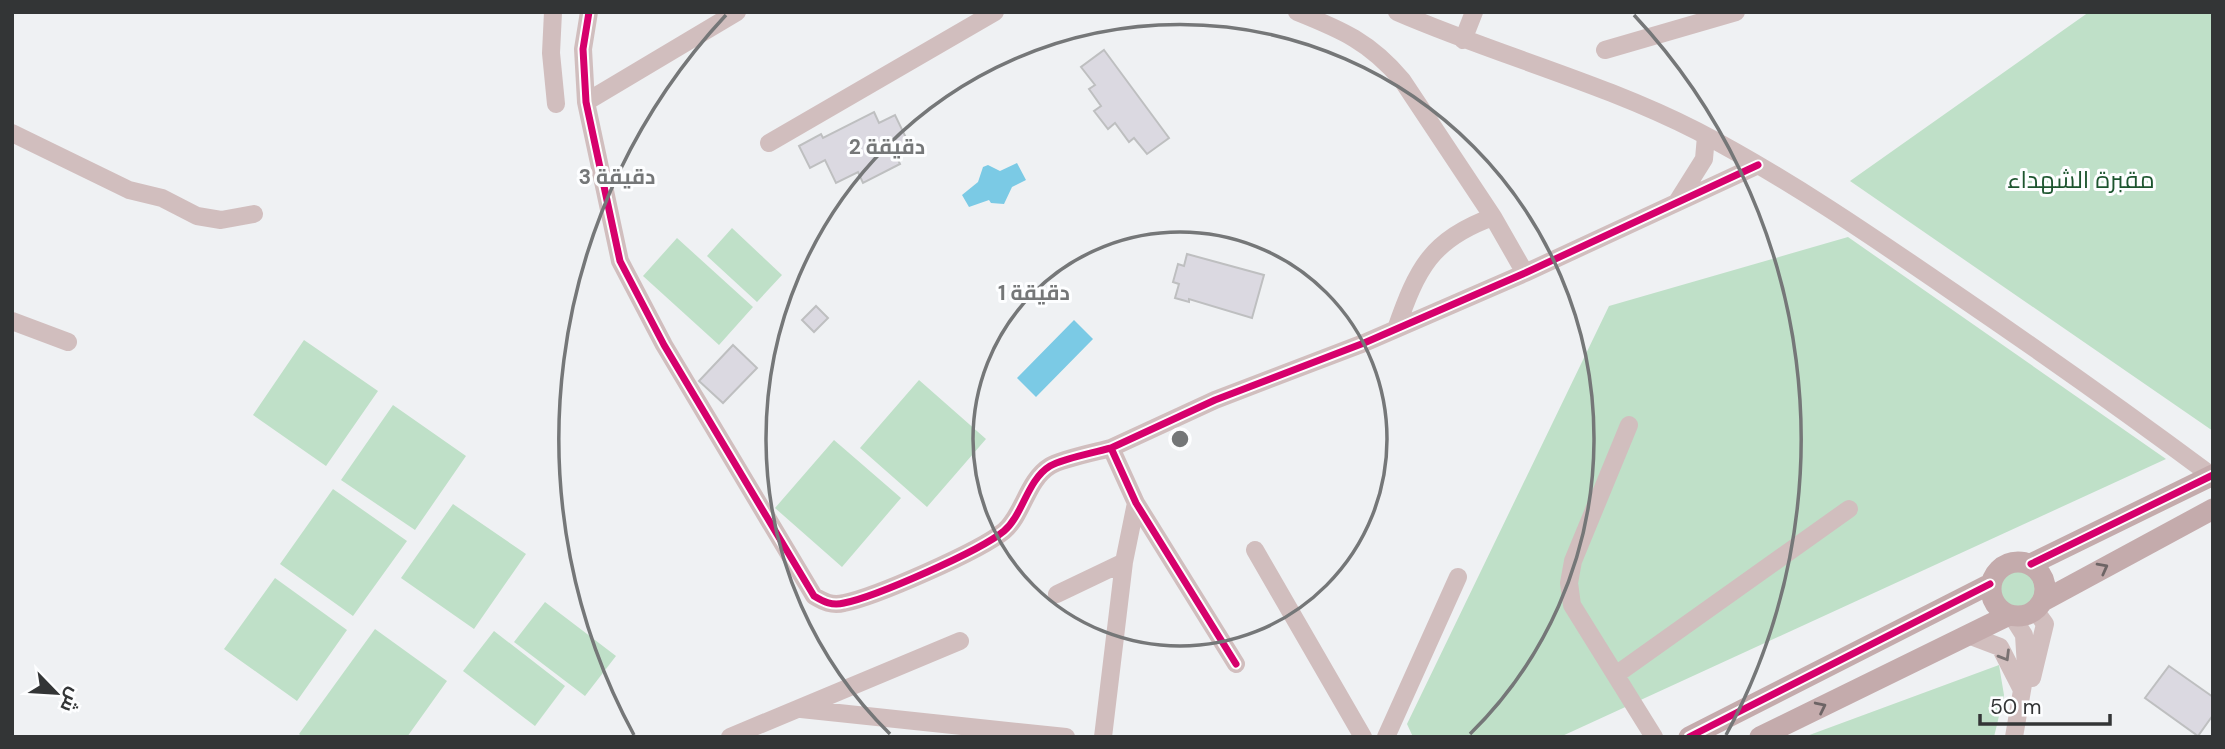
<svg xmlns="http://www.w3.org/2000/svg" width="2225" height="749" viewBox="0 0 2225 749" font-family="'DM Sans',Cairo,sans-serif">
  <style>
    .green { fill: #bfe0c8 }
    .water { fill: #7bcae5 }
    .building { fill: #dbd9e1; stroke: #bebfc0; stroke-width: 2 }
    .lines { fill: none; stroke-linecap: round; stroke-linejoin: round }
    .minor { stroke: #d1bebe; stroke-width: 18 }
    .major { stroke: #c4abac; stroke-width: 21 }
    .cycleway-casing { stroke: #fdfeff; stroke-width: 11 }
    .cycleway { stroke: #d6006c; stroke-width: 7 }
    .oneway { stroke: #6d6465 }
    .oneway2 { stroke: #7a7373 }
    .ring { fill: none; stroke: #757778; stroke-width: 3.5 }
    .labels { text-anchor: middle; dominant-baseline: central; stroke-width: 6; stroke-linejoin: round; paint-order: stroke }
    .park-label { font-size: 24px; fill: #1d552f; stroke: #fdfeff }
    .centre { fill: #757778; stroke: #fdfeff; stroke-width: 3.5 }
    .ring-label { font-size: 21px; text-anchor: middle; font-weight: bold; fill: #757778; stroke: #fdfeff; stroke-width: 6; stroke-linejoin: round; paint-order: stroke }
  </style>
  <rect width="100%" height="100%" fill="#eff1f3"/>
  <path class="green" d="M2089 12H2213V431L1850 181Z
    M732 228 782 275 757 302 707 256Z
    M1848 237 2166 459 1560 737H1413L1407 724 1609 306Z
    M677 238 753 307 719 345 643 276Z
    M304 340 378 391 326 466 253 415Z
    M919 380 986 439 927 507 860 448Z
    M393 405 466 456 415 530 341 480Z
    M834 440 901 498 842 567 775 508Z
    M333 489 407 541 353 616 280 564Z
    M453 504 526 554 474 629 401 578Z
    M1998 589a20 20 0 1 1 40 0a20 20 0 1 1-40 0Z
    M275 578 347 630 297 701 224 649Z
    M545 602 616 656 585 696 514 642Z
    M375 629 447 681 407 737H303L299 734Z
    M494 631 565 686 535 726 463 671Z
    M1999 665 2004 695 1994 737H1804Z"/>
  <path class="water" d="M1017 163 1026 180 1012 187 1004 204 991 203 989 200 969 207 962 195 978 182 983 167 988 165 1000 171Z
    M1074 320 1093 339 1036 397 1017 378Z"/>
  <path class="building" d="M1104 50 1169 138 1147 154 1134 138 1129 142 1115 123 1108 129 1094 111 1101 106 1089 89 1095 85 1081 67Z
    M874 112 879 123 895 115 910 146 895 153 900 164 863 183 858 172 836 183 825 160 810 168 799 146 821 134 823 138Z
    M1187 254 1264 275 1252 318 1189 299V302L1175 298 1179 284 1173 282 1178 264 1184 266Z
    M816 306 828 318 814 332 802 320Z
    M733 345 757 368 723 403 699 381Z
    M2169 666 2213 697V715L2198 736 2145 698Z"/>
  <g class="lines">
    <path class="minor" d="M553 12 551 53 556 104
      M589 12 583 49 586 102 620 261 664 345 814 596C824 602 832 606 844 603 875 597 980 551 1004 531 1023 515 1027 480 1050 466 1061 459 1096 452 1111 448
      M1297 12C1342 30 1370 42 1402 80L1493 217
      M1397 12C1496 55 1601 82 1697 131 1787 178 1870 235 1953 292 2041 352 2126 412 2212 476
      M1463 40 1474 12
      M1605 50 1736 12
      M586 102 737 12
      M12 133 129 190 162 198 197 216 221 220 254 214
      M769 143 995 12
      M1677 202 1704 159 1706 136
      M12 321 68 342
      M1396 329C1417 269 1431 239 1493 217L1525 273
      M1629 425 1573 561 1569 583 1572 605 1654 737
      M1255 550 1363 737
      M1057 594 1124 562
      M2012 616 2024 635 2026 667 2014 737
      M1971 636 2000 647 2022 690
      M1236 664 1136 503 1111 448 1215 400 1364 343 1525 273 1758 165
      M1617 674 1849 509
      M2032 678 2045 624 2035 610
      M801 709 1066 737
      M730 737 960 641
      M1103 737 1124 562 1136 503
      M1386 737 1458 577"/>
    <path class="major" d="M1991 589a27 27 0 1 1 54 0a27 27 0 1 1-54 0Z
      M2031 564 2213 475
      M2043 601 2213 509
      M1689 737 1990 584
      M1760 737 2009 615"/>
    <g class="cycleway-casing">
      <path id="cycleway" d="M589 12 583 49 586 102 620 261 664 345 814 596C824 602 832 606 844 603 875 597 980 551 1004 531 1023 515 1027 480 1050 466 1061 459 1096 452 1111 448
        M2031 564 2213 475
        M1236 664 1136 503 1111 448 1215 400 1364 343 1525 273 1758 165
        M1689 737 1990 584"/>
    </g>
    <use href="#cycleway" class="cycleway"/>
  </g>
  <defs><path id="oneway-chevron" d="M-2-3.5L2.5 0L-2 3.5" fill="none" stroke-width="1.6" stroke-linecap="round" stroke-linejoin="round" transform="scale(1.75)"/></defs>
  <g class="oneway">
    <use href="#oneway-chevron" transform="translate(2103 568) rotate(-28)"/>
    <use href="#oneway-chevron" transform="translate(1821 707) rotate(-26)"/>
  </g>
  <use class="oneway2" href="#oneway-chevron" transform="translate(2005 656) rotate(59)"/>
  <g class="ring">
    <circle cx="1180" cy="439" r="207"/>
    <path d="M890 734A414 414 0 1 1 1470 734"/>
    <path d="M634 735A621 621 0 0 1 726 15M1634 15A621 621 0 0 1 1726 735"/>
  </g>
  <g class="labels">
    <g class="park-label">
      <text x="2081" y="179">مقبرة الشهداء</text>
    </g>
  </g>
  <circle cx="1180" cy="439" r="10" class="centre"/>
  <g class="ring-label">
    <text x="887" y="154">2 دقيقة</text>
    <text x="617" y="184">3 دقيقة</text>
    <text x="1034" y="300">1 دقيقة</text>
  </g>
  <rect width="2225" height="749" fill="none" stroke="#333536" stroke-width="28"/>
  <g transform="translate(56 693) rotate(115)" stroke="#fdfeff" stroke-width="5" paint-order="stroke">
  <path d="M0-5L12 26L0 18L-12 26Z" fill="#333536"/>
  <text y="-10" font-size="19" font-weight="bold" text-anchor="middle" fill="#333536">ش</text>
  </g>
  <path d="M1980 714v10h130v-10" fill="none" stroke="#333536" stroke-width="3.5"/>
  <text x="1990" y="714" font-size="21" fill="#333536" stroke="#fdfeff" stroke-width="5" paint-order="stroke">50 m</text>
</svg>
